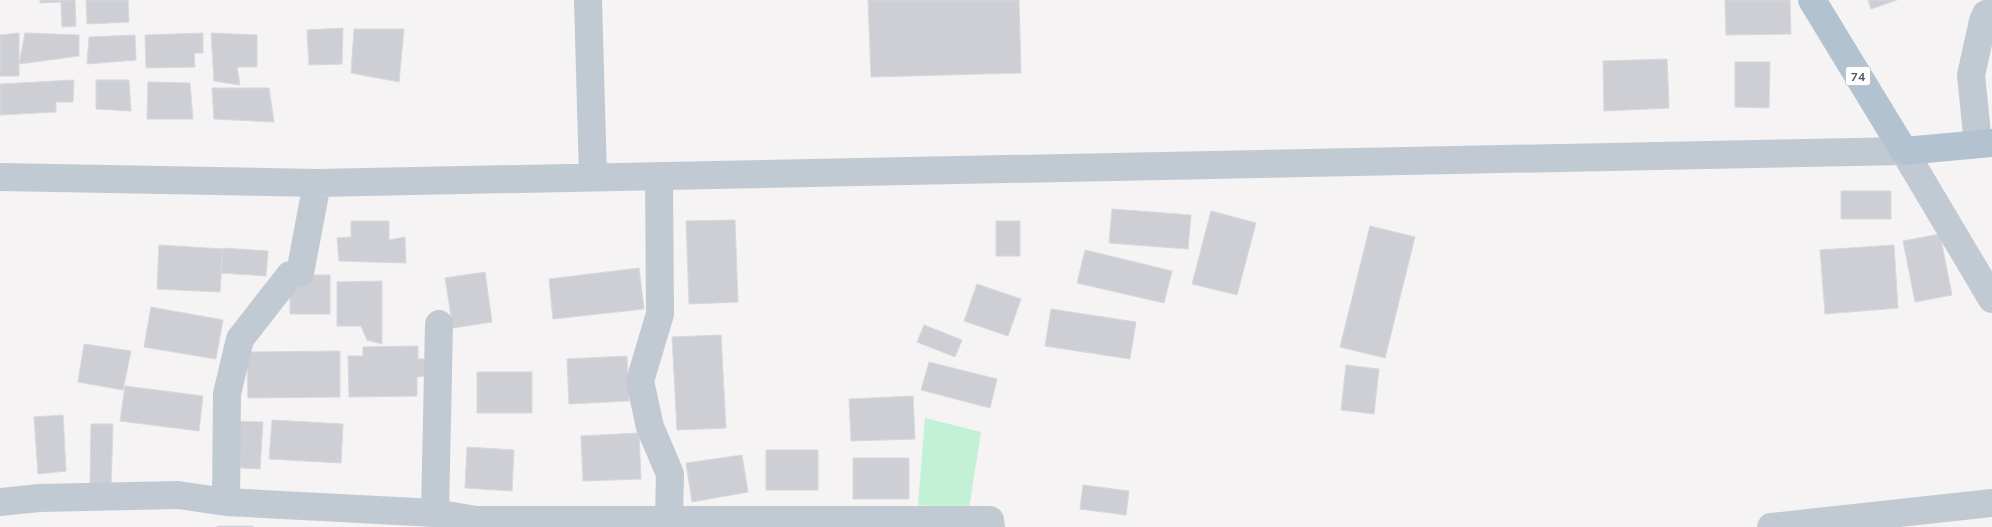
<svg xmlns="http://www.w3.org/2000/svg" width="1992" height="527" viewBox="0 0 1992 527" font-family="Mulish,sans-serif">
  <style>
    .green { fill: #c3f1d5 }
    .building { fill: #cdcfd5; stroke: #d7d9de }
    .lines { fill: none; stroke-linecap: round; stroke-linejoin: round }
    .minor { stroke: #c1cad2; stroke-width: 28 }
    .major { stroke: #b3c2d1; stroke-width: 28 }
    .labels { text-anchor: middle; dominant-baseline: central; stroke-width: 4; stroke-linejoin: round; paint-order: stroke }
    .shield { fill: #fff; stroke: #808990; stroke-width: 1 }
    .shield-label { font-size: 12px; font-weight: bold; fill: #4a5661 }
  </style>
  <rect width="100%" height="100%" fill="#f5f3f3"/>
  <path class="green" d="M925 418 981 432 969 509 918 505Z"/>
  <path class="building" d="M40 0H75L76 26 62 27 61 2 40 3Z
    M86 0H128L129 22 87 24Z
    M868 0H1019L1021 73 871 77Z
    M1725 0H1790L1791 34 1726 35Z
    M1868 0H1897L1871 9Z
    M343 28 342 64 309 65 307 30Z
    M354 29H404L399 82 351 73Z
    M19 33V76H0V35Z
    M25 33 79 35V56L19 64Z
    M203 33V53H194L195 67 146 68 145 35Z
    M211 33 257 35V67H237L240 85 214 81Z
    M135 35 136 60 87 64 89 37Z
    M1667 59 1669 108 1604 111 1603 61Z
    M1735 62H1770L1769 108 1735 107Z
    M74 80 73 102H56V112L0 115V84Z
    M96 80H129L131 111 96 109Z
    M148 82 190 83 193 119H147Z
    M212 88H269L274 122 214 119Z
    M1841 191H1891V219H1841Z
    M1112 209 1191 215 1188 249 1109 243Z
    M1211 211 1256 223 1237 295 1192 284Z
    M735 220 738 302 689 304 686 221Z
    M351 221H389V240L405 237 406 263 339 261 337 238 351 237Z
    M996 221H1020V256H996Z
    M1370 226 1415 237 1385 358 1340 347Z
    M1940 234 1952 295 1915 302 1903 241Z
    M159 245 223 249 220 292 157 289Z
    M1894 245 1898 308 1825 314 1820 250Z
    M223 248 268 251 266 276 221 273Z
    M1085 250 1172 271 1164 303 1077 283Z
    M639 268 644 309 553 319 549 279Z
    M485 272 492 322 453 328 445 278Z
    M290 275H330V314H290Z
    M382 281V344L367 340 361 326H337V282Z
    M977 284 1021 299 1008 336 964 321Z
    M151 307 223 320 216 359 144 347Z
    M1051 309 1136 322 1130 359 1045 346Z
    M924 325 962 340 955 357 917 342Z
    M721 335 726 428 677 430 672 337Z
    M84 344 131 351 123 390 78 382Z
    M418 346V359H426V376L417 377V396L349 397 348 356H363V347Z
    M340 351V397L248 398 247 352Z
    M627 356 629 401 569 404 567 359Z
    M929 362 997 379 990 408 921 390Z
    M1346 365 1379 369 1374 414 1341 410Z
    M477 372H532V413H477Z
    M125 386 203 396 199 431 120 421Z
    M913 396 915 439 851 441 849 399Z
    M63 415 66 471 38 474 34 417Z
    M272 420 343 424 341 463 269 459Z
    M229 421 263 422 260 469 227 467Z
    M91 424H113L111 487H90Z
    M639 433 641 479 583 481 581 436Z
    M467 447 514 450 512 491 465 488Z
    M766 450H818V490H766Z
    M742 455 748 492 692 502 686 463Z
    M853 458H909V499H853Z
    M1083 485 1129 491 1126 515 1080 509Z
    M217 526H253V527H217Z"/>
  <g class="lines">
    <path class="minor" d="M588 0 593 177
      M1978 144 1971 75 1983 21 1986 14 1992 12
      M659 176 660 314 640 381 650 427 670 474 669 519
      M0 177 317 183 1904 151 1992 299
      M0 502 39 498 178 495 226 502 435 513 476 520H990L991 527
      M226 502 227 394 240 339 290 275 300 273 317 183
      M435 513 439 324
      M1771 527 1992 503"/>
    <path class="major" d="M1812 0 1904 151 1992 143"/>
  </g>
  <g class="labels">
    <rect class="shield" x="1845.5" y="66.5" width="25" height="19" rx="4"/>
    <g class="shield-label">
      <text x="1858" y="76">74</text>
    </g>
  </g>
</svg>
